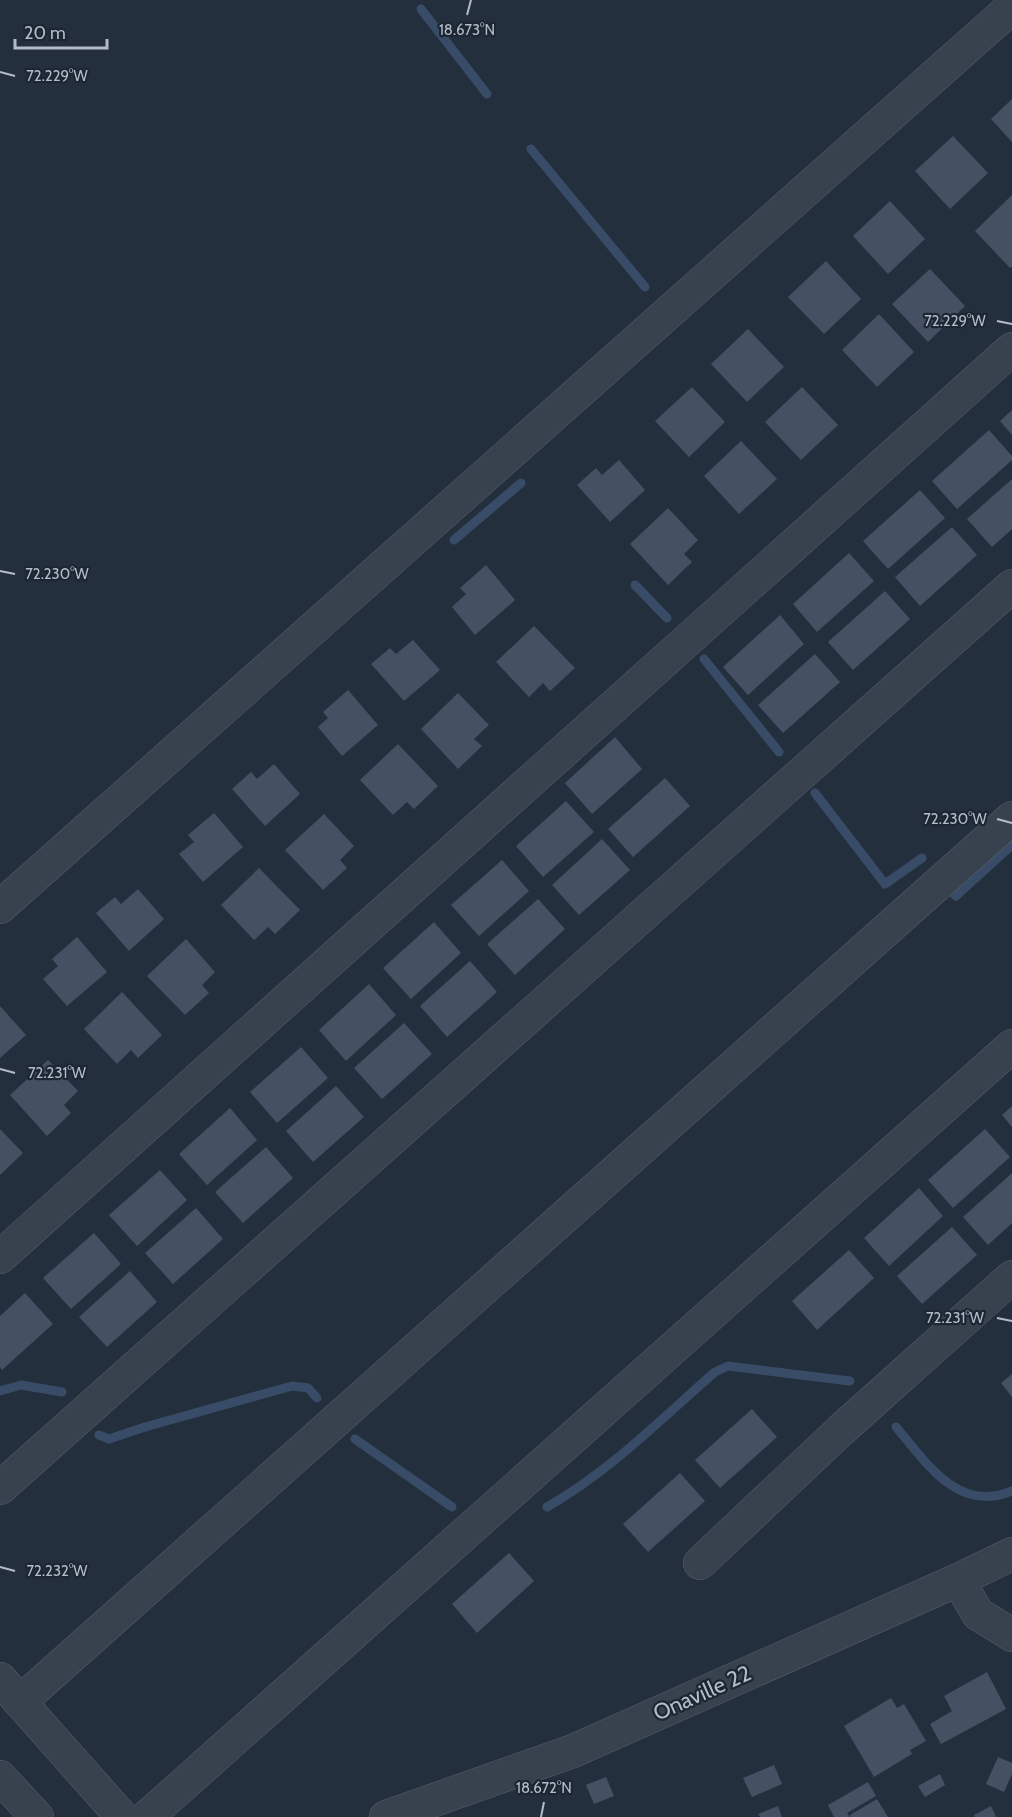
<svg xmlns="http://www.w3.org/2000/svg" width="1012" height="1817" viewBox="0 0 1012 1817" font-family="Cabin,sans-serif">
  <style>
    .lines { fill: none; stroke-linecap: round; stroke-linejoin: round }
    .stream { stroke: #394c67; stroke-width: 9 }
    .building { fill: #455162 }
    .minor-casing { stroke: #565f6c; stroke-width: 34 }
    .minor { stroke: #38414e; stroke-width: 33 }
    .ticks { fill: none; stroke: #b4bcc9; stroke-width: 2 }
    .labels { text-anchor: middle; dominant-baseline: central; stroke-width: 4.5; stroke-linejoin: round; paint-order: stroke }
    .street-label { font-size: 22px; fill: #b4bcc9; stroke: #1d2633 }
    .ticks-label { font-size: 15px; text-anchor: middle; fill: #b4bcc9; stroke: #1d2633; stroke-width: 4.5; stroke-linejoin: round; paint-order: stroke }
  </style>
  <rect width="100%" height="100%" fill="#242f3e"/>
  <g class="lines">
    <path class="stream" d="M421 9 487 94
      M531 149 645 287
      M454 540 521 483
      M635 585 667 618
      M704 659 779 752
      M815 793 885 884 922 858
      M951 891 956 896 1012 845
      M0 1391 21 1385 62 1392
      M896 1427C926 1462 958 1514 1012 1491
      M99 1435 109 1439 145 1427 292 1386 308 1388 317 1398
      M355 1439 452 1507
      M547 1507C609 1472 661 1419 715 1372L728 1366 850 1381"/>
  </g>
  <path class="building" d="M1012 99V142L991 119Z
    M953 136 988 173 950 209 915 171Z
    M1012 195V267L1010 268 975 231Z
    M890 201 925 239 888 274 853 236Z
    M826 261 861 299 824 334 788 297Z
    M930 269 965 306 928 342 892 304Z
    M879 314 914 352 877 387 842 350Z
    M748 329 784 367 747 402 711 364Z
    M692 387 725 422 689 457 655 421Z
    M802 387 838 425 801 460 765 422Z
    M1012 410V435L1000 421Z
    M989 430 1012 456V460L957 509 932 481Z
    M741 441 777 479 739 514 704 476Z
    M619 460 645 490 610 522 577 485 596 468 602 475Z
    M1012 479V529L992 547 967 519Z
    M920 490 945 518 888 569 863 541Z
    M668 508 698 540 684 554 692 562 668 585 630 544Z
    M952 527 977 555 920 606 895 577Z
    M849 553 874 581 817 632 793 604Z
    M486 565 515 600 475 635 452 607 466 594 460 588Z
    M885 591 910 619 853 670 828 642Z
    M780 615 804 644 748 695 723 667Z
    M534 626 575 668 550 691 543 683 529 697 496 662Z
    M413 640 440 670 404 701 371 664 390 648 396 654Z
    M815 654 840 682 783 733 758 705Z
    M348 690 378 725 342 756 318 727 328 718 323 712Z
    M458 693 489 725 474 739 482 746 458 769 421 729Z
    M615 737 642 769 592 814 565 783Z
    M398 744 438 786 414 809 407 802 393 815 360 780Z
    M274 764 300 794 265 826 232 789 251 772 257 779Z
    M665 778 690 806 633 857 608 829Z
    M566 801 594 832 543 877 516 846Z
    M214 813 243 847 203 882 179 854 194 842 188 835Z
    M324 814 354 846 340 860 347 868 323 890 285 850Z
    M602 839 630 870 579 915 552 885Z
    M502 860 529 891 479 936 451 905Z
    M259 868 300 910 275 934 268 927 254 940 221 905Z
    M138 889 164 919 129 951 96 913 115 897 121 904Z
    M538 899 565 929 515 975 487 944Z
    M434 922 461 953 411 999 383 968Z
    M77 937 107 972 67 1006 43 979 58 966 52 959Z
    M186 939 215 972 202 985 209 993 185 1015 147 976Z
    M470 961 497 992 447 1037 420 1006Z
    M369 984 396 1015 346 1061 319 1030Z
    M122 992 162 1035 138 1058 131 1050 117 1064 84 1029Z
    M0 1006 26 1035 0 1058Z
    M404 1023 432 1054 382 1099 354 1068Z
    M301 1047 328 1078 277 1123 250 1092Z
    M48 1060 78 1091 64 1105 71 1113 47 1136 10 1095Z
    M336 1086 364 1117 313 1162 286 1131Z
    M1012 1106V1127L1002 1115Z
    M230 1108 257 1140 207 1185 179 1154Z
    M0 1129 23 1153 0 1175Z
    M985 1129 1010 1157 953 1208 928 1180Z
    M266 1147 293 1178 243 1223 215 1192Z
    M160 1170 187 1200 137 1246 109 1215Z
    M1012 1173V1223L988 1245 963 1217Z
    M919 1188 943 1216 889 1266 864 1238Z
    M196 1208 223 1239 173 1284 145 1253Z
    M952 1227 977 1255 922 1304 897 1276Z
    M94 1233 121 1264 71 1309 43 1278Z
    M849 1250 874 1278 817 1330 792 1301Z
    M130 1271 157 1302 107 1347 79 1317Z
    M25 1293 53 1324 2 1370 0 1367V1316Z
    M1012 1374V1397L1001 1383Z
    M752 1409 777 1437 720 1488 695 1460Z
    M680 1473 705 1501 648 1552 623 1524Z
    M509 1553 534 1581 477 1633 452 1604Z
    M987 1672 1006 1709 941 1744 930 1724 952 1711 944 1696Z
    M891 1698 897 1708 904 1704 926 1741 910 1750 912 1754 874 1777 844 1726Z
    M998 1757 1012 1763V1774L1004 1792 986 1784Z
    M774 1765 782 1784 752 1797 743 1778Z
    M940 1774 945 1785 925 1797 918 1786Z
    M606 1777 614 1796 594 1804 586 1785Z
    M868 1782 876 1796 847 1813 850 1817H834L828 1805Z
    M877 1799 888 1817H851L850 1815Z
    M778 1806 782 1817H760L758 1814Z
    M991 1806 996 1817H975L974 1815Z"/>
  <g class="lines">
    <g class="minor-casing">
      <path id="minor" d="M0 907 1012 7
        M0 1257 1012 349
        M0 1488 1012 586
        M700 1563 841 1430 1012 1277
        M958 1580 978 1614 1012 1635
        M0 1679 20 1702 1012 818
        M20 1702 122 1817
        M0 1777 37 1817
        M147 1817 1012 1046
        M386 1817 573 1751 958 1580 1012 1554"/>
    </g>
    <use href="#minor" class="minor"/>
  </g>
  <path class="ticks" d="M467 15 471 0M0 72 15 76M997 321 1012 324M0 571 15 574M997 819 1012 823M0 1069 15 1073M997 1318 1012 1321M0 1567 15 1571M541 1817 544 1802"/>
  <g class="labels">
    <g class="street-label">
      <text transform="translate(702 1693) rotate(-24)">Onaville 22</text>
    </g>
  </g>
  <g class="ticks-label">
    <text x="467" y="35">18.673°N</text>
    <text x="57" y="81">72.229°W</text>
    <text x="955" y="326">72.229°W</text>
    <text x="57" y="579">72.230°W</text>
    <text x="955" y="824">72.230°W</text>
    <text x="57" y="1078">72.231°W</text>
    <text x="955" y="1323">72.231°W</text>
    <text x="57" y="1576">72.232°W</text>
    <text x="544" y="1793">18.672°N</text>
  </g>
  <path d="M15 39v9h92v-9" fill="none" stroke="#b4bcc9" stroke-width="3"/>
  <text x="24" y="39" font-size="18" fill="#b4bcc9" stroke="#1d2633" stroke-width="4.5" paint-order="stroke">20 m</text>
</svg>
